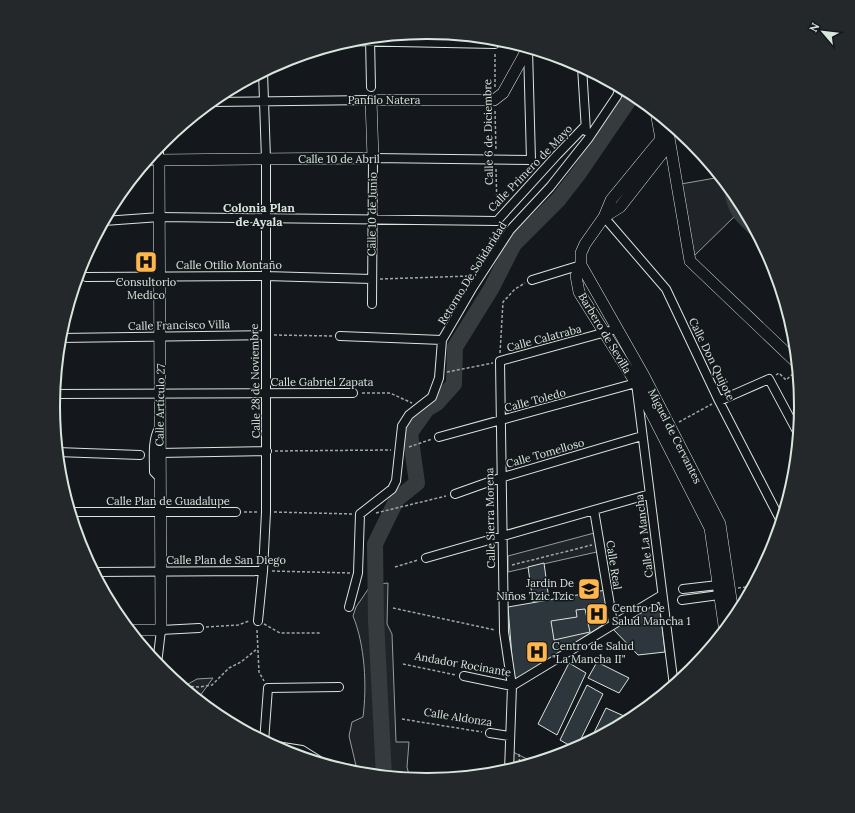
<svg xmlns="http://www.w3.org/2000/svg" width="855" height="813" viewBox="0 0 855 813" font-family="Lora,serif">
  <style>
    .green { fill: #202428; stroke: #939e99 }
    .lines { fill: none; stroke-linecap: round; stroke-linejoin: round }
    .river { stroke: #363b3e; stroke-width: 16 }
    .building { fill: #2c363c; stroke: #d8e6dc }
    .street-casing { stroke: #d8e6dc; stroke-width: 10 }
    .secondary-casing { stroke: #d8e6dc; stroke-width: 12 }
    .path { stroke: #9da8a2; stroke-width: 1.5; stroke-dasharray: 3 2; stroke-linecap: butt }
    .street { stroke: #14181c; stroke-width: 8 }
    .secondary { stroke: #14181c; stroke-width: 11 }
    .labels { text-anchor: middle; dominant-baseline: central; stroke-width: 3; stroke-linejoin: round; paint-order: stroke }
    .street-label { font-size: 11px; fill: #d8e6dc; stroke: #14181c }
    .poi-label { font-size: 11px; fill: #d8e6dc; stroke: #14181c; text-anchor: start }
    .neighbourhood-label { font-size: 12px; font-weight: bold; fill: #d8e6dc; stroke: #14181c }
    .rim { fill: none; stroke: #d8e6dc; stroke-width: 2 }
  </style>
  <rect width="100%" height="100%" fill="#14181c"/>
  <path class="green" d="M721 177 739 199 755 229 738 213 693 257 681 184Z
    M598 532 601 551 508 572V556Z
    M388 583 387 624 392 634 396 742H409L407 767 410 779 358 774 349 736 352 722 363 717C367 686 365 645 353 616L356 607 371 585Z
    M213 678 197 700 186 691 188 684 197 679Z
    M513 752 535 763 513 770Z"/>
  <g class="lines">
    <path class="river" d="M732 190C736 211 740 214 755 228
      M384 777 376 620 375 544 397 499 417 483 410 433 427 409 437 403 454 384 455 347 491 289 514 244 558 200 579 173 633 94"/>
  </g>
  <path class="building" d="M544 563 549 600 533 602 528 567Z
    M606 590 609 621 514 682 508 607Z
    M659 599 665 652 638 655 612 628Z
    M585 609 590 632 554 640 551 621 577 617 576 610Z
    M597 662 629 678 619 693 588 678Z
    M569 663 586 673 557 735 538 724Z
    M587 685 603 694 576 749 560 740Z
    M606 708 624 716 618 727 589 743Z"/>
  <g class="lines">
    <g class="street-casing">
      <path id="street" d="M370 38 371 87
        M347 41 495 44
        M582 67 586 131
        M211 102 371 100
        M147 161 159 160V146
        M604 217 666 289 719 401 782 523
        M104 221 160 217 497 221 557 155 585 126
        M86 277 265 276 372 279
        M532 280 581 265
        M372 304 373 158 531 160 528 49
        M340 336 442 340
        M60 338 265 335
        M54 394 353 393
        M719 401 769 379 799 435
        M439 437 636 383 674 686
        M57 452 140 455
        M159 453 267 451
        M159 477 154 472C154 457 152 441 159 428
        M455 494 500 478 642 436
        M594 510 613 623
        M70 512H236
        M426 558 650 494
        M93 572 263 571
        M683 589 718 585
        M682 600 719 595
        M349 607 358 573 360 514 392 489 396 481 402 426 409 415 432 397 439 378 442 340 473 287 510 230 550 187 588 139 617 96 620 87
        M258 621 263 571 266 512V159L263 72
        M157 664 161 630 199 628
        M464 676 512 686 662 595
        M490 733 509 736
        M264 742 268 688 339 687
        M270 745 302 750 326 765
        M509 771 512 686 504 632 500 361 617 329"/>
    </g>
    <g class="secondary-casing">
      <path id="secondary" d="M656 112 661 139
        M666 120 690 261 798 364
        M661 139 611 200 604 217 585 244 581 253V265L576 276 579 292 636 383 710 528 725 632
        M604 217 620 207 670 143
        M581 265 644 376 720 524 734 620
        M129 630H161L159 160 373 158 371 100H494L503 93 528 48"/>
    </g>
    <path class="path" d="M495 87V53
      M495 111 496 151
      M496 169 497 209
      M380 279 470 276
      M274 335 332 336
      M500 353 503 302 515 289 525 283
      M447 372 493 363
      M776 375 779 373 786 380 794 373
      M362 393H390L412 403
      M679 422 712 404
      M409 447 432 439
      M275 451 391 450
      M244 512H258
      M274 512 352 514
      M376 513 446 496
      M512 565 592 545
      M395 567 418 560
      M272 571 350 573
      M738 588 754 586
      M393 608 495 630
      M264 624 280 633H320
      M206 627 238 625 249 621
      M257 630 259 672 264 681
      M403 664 456 675
      M181 686 200 687 212 685 229 668 241 662 257 649
      M402 719 482 732
      M519 754 520 768"/>
    <use href="#street" class="street"/>
    <use href="#secondary" class="secondary"/>
  </g>
  <defs>
    <g id="hospital-square" transform="scale(1.15)"><rect x="-9" y="-9" width="18" height="18" rx="4" fill="#ffb74d" stroke="#14181c"/><path d="M-5-5h3v3.5h4V-5h3V5h-3V1.5h-4V5h-3Z" fill="#111"/></g>
    <g id="school-square" transform="scale(1.15)"><rect x="-9" y="-9" width="18" height="18" rx="4" fill="#ffb74d" stroke="#14181c"/><path d="M0-5L7-2L0 1L-7-2ZM-4 1L0 2.5L4 1V4Q0 6-4 4Z" fill="#111"/></g>
  </defs>
  <g fill-rule="evenodd">
    <use href="#hospital-square" x="146" y="262"/>
    <use href="#school-square" x="589" y="589"/>
    <use href="#hospital-square" x="597" y="614"/>
    <use href="#hospital-square" x="537" y="652"/>
  </g>
  <g class="labels">
    <g class="street-label">
      <text x="384" y="100">Panfilo Natera</text>
      <text transform="translate(488 132) rotate(-91)">Calle 6 de Diciembre</text>
      <text x="339" y="159">Calle 10 de Abril</text>
      <text transform="translate(530 168) rotate(-46)">Calle Primero de Mayo</text>
      <text transform="translate(372 214) rotate(-89)">Calle 10 de Junio</text>
      <text x="229" y="265">Calle Otilio Montaño</text>
      <text transform="translate(472 273) rotate(-58)">Retorno De Solidaridad</text>
      <text transform="translate(179 325) rotate(-1)">Calle Francisco Villa</text>
      <text transform="translate(605 333) rotate(59)">Barbero de Sevilla</text>
      <text transform="translate(544 338) rotate(-15)">Calle Calatraba</text>
      <text transform="translate(712 359) rotate(64)">Calle Don Quijote</text>
      <text transform="translate(255 381) rotate(-91)">Calle 28 de Noviembre</text>
      <text x="322" y="382">Calle Gabriel Zapata</text>
      <text transform="translate(535 400) rotate(-15)">Calle Toledo</text>
      <text transform="translate(160 405) rotate(-89)">Calle Artículo 27</text>
      <text transform="translate(675 436) rotate(63)">Miguel de Cervantes</text>
      <text transform="translate(545 453) rotate(-16)">Calle Tomelloso</text>
      <text x="168" y="501">Calle Plan de Guadalupe</text>
      <text transform="translate(490 518) rotate(-91)">Calle Sierra Morena</text>
      <text transform="translate(644 536) rotate(-97)">Calle La Mancha</text>
      <text x="226" y="560">Calle Plan de San Diego</text>
      <text transform="translate(614 565) rotate(81)">Calle Real</text>
      <text transform="translate(463 664) rotate(10)">Andador Rocinante</text>
      <text transform="translate(458 717) rotate(9)">Calle Aldonza</text>
    </g>
    <g class="poi-label">
      <text x="146" y="282" text-anchor="middle">Consultorio<tspan x="146" dy="13">Medico</tspan></text>
      <text x="574" y="583" text-anchor="end">Jardin De<tspan x="574" dy="13">Niños Tzic Tzic</tspan></text>
      <text x="612" y="608">Centro De<tspan x="612" dy="13">Salud Mancha 1</tspan></text>
      <text x="552" y="646">Centro de Salud<tspan x="552" dy="13">"La Mancha II"</tspan></text>
    </g>
    <g class="neighbourhood-label">
      <text x="259" y="207">Colonia Plan<tspan x="259" dy="14">de Ayala</tspan></text>
    </g>
  </g>
  <path d="M0 0H855V813H0ZM60 406a367 367 0 1 1 734 0a367 367 0 1 1-734 0Z" fill="#24282b" fill-rule="evenodd"/>
  <path class="rim" d="M60 406a367 367 0 1 1 734 0a367 367 0 1 1-734 0Z"/>
  <g transform="translate(823 32) rotate(298)" stroke="#14181c" stroke-width="3" paint-order="stroke">
  <path d="M0-3L7 15L0 10L-7 15Z" fill="#d8e6dc"/>
  <text y="-6" font-size="11" font-weight="bold" text-anchor="middle" fill="#d8e6dc">N</text>
  </g>
</svg>
